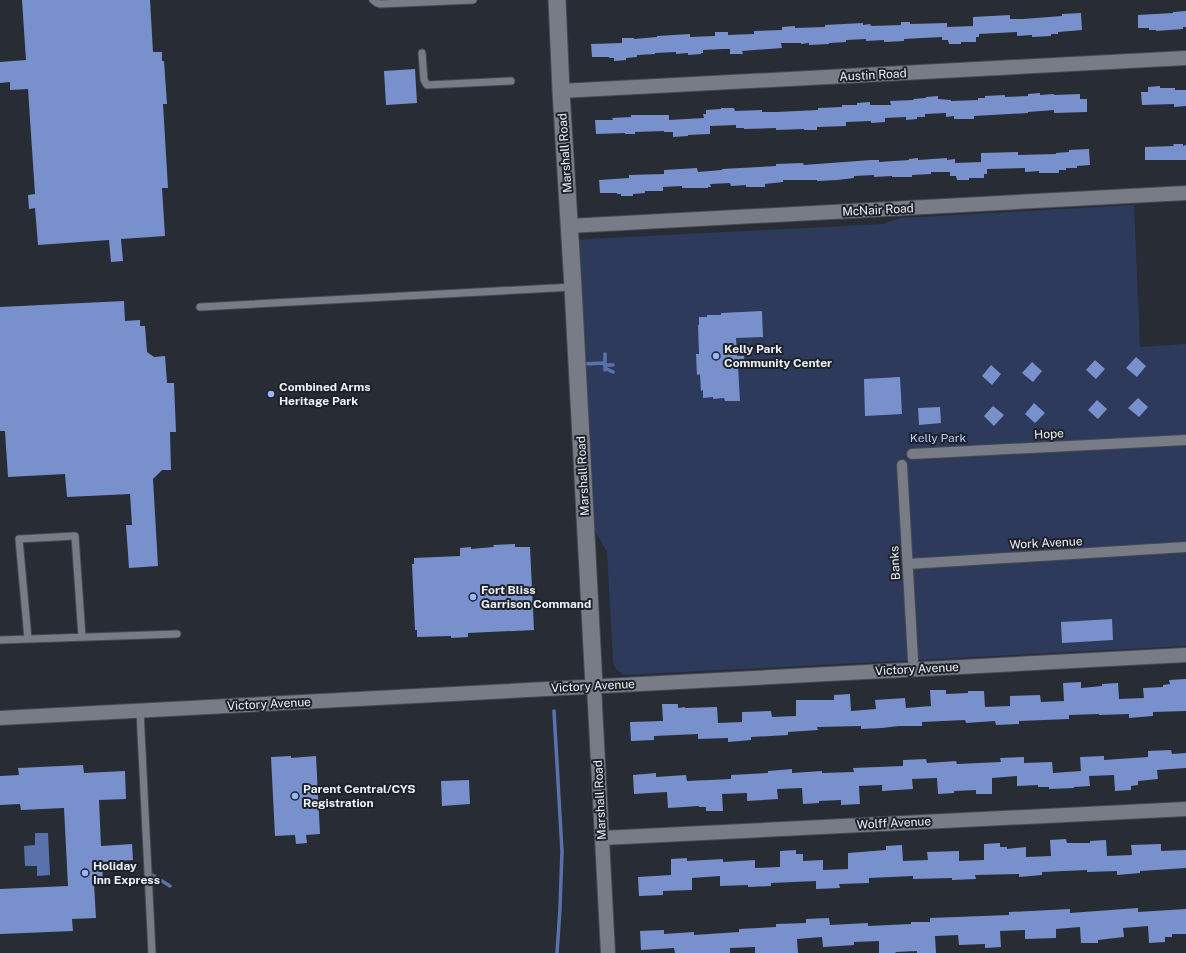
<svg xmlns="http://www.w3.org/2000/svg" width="1186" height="953" viewBox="0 0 1186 953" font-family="'Public Sans',sans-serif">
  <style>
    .green { fill: #2d3a5c }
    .water { fill: #5a72ac }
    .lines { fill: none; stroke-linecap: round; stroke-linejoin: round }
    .stream { stroke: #5a72ac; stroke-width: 3.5 }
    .building { fill: #7891cd }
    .service-casing { stroke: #464951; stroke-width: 9 }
    .pedestrian-casing { stroke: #464951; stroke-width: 12 }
    .minor-casing { stroke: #464951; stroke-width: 16 }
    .tertiary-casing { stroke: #464951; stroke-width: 19 }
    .service { stroke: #777c87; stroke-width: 7 }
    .pedestrian { stroke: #777c87; stroke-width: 10 }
    .minor { stroke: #777c87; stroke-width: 14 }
    .tertiary { stroke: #777c87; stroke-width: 17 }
    .poi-dot { fill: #98b6fd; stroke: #1e222b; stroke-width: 1.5 }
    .labels { text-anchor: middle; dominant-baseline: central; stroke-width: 4; stroke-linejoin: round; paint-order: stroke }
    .street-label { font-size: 12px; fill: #eef1f7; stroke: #1e222b }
    .poi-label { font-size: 12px; font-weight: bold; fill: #eef1f7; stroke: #1e222b; text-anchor: start }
    .park-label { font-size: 12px; fill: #b4cafc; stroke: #1e222b }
  </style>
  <rect width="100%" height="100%" fill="#282c35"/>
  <path class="green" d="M1134 205 1140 347 1186 344V646L624 675C617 671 614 668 613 660L607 552 585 513 570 240 883 224 900 218Z"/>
  <path class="water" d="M35 833H48L50 875 37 876V866H25L24 846 35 845Z"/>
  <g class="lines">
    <path class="stream" d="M605 354V370
      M582 364 605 363
      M605 365H613
      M605 368 613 372
      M554 711 562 851 560 908 557 953
      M149 873 170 886"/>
  </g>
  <path class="building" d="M22 0H150L153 52H162V61H164L167 104H163L168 188H162L165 236 121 239 123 261 111 262 109 240 38 245 35 208 29 209 28 195 35 194 28 89 10 90V82L0 83V62L26 60Z
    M1186 11V27H1183V29L1156 31V30H1149V28H1138V15L1173 13V12Z
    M1081 13 1082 30 1058 32V34H1051V36L1032 37V35L1017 36V32L979 34V37H976V42H961V44H949L948 40H942V37L904 39V41L884 42V40L866 41V39L846 40V42L829 43V44L809 45V43L801 44V43H781L782 48 742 51 743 54H730V49H723L703 50V53H701V54L688 55V53L676 54V52L655 53V54L637 55V57L626 58V60L614 61V58H609V57H592L591 44 622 43V38H634V39L657 37V36L690 34V37L715 36V32H728V35L754 34V31L782 30V27L795 26V28L825 27V25L863 23V25L870 24 871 26 901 25V22H910V24L947 23V27L973 26V17L1010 15V19H1023L1062 16V14Z
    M415 69 417 103 386 105 384 71Z
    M1160 86V88H1175V90H1186V106L1174 107V104L1142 105 1141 92H1148V87Z
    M1040 93V95L1054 94V95L1080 94V99H1087V112L1054 113V110L1028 112V113L974 116V119H954V116L946 117V113L925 114V117H917V119L906 120V117L885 118V122L871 123V121L846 122V126L817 127V130H804V129L776 130V128L744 129V128H736V125L710 126V134L688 135V136L673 137V132H664V131L635 132V134H625V133L596 134 595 120H613L612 118 631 117V115H669V120L704 118 703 114H706V110L721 109V108H734L735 111 762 110V112H776L818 110V108L842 107V105H857V103L870 102V105H891L890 101 914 100 913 99 926 98V97L938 96V99L951 100V101L978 100V98H985V96L1005 95V97L1028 96V94Z
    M1173 144H1183V146L1186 145V160H1145V147L1174 146Z
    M1089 149 1090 165 1077 166V168H1066V170H1059V173H1039V171L1025 172V168L987 169V174H984V178H969V180H957L956 176H950V172H931V174L912 175V177H892V176L874 177V175L854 176V178L837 180 817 181V180H783V182L765 184V187H746V185L731 186 730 183 710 184 711 187H708V188H682V186L663 187V191H645V193L633 194V196H621V194H617V193H600L599 180 629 178V175L664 174V170L697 168 698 172 722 170V169L776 166V164L803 163 804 165 871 160H879V162L909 160V159L918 158V160L947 158V160L955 159V163L981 162V153L1018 152V155L1056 154V153L1069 152V150Z
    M124 301 125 321 140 320V326H145L147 352 154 357 165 356 167 383H174L176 432H170L171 470H162L153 479 158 566 129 568 126 525H132L130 494 67 497 65 474 8 477 5 431H0V307Z
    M762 311 763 337 736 338 737 356H744L745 368 738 366 740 401H725L724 398 713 399V397L703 398V390L701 391 700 374 697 375 696 354H699L698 325H699V317H707V315H721V313Z
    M1136 357 1146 366 1137 377 1126 368Z
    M1095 360 1105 369 1096 379 1086 370Z
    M1032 362 1042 371 1033 382 1022 373Z
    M991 365 1001 374 992 385 982 376Z
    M900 377 902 414 865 416 864 379Z
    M1138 398 1148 407 1139 417 1128 408Z
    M1097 400 1107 409 1098 419 1088 410Z
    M1034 403 1045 413 1035 423 1025 414Z
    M993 406 1004 415 994 426 984 416Z
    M940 407 941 423 919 425 918 408Z
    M515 544V547H530L534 630 468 633V637L451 638V636L417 637V630H415L412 564H414V558L460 556V548L471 547V549L494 547 493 545Z
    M1112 619 1113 640 1062 643 1061 622Z
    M1186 679V711L1153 712V716L1129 718V714L1099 715V714L1069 715V719L1019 721V724L996 725 995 721 966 723 965 720 922 722V726H899L882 728 861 729V726L817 727 818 730 788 732V735L751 737V740L728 742V738L698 739V734L654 736V740L631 741 630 722 663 721 662 704H678V708L685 707V708L717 707 718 723 742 722V712L771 711 772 717 796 716V700H834V695L850 694 851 711 876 709 875 700 905 698 906 708 931 706 930 690H946V694L968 693V691H984L985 707 1010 706V696L1040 695 1041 702 1064 701 1063 683 1081 682V688L1102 686V684L1118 683 1119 699 1144 698 1143 688 1163 687V685L1170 684 1169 680Z
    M1171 750 1172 754 1186 753V768L1157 770 1158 779 1138 781V785L1131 786V790L1115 791 1114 775 1089 776 1090 786 1074 787V788L1049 789V787H1038V785L1017 786V776L992 778V794H976V790L954 791V793L938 794 937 778 912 779 913 789 882 791V785L859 786 860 804 841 805V800L819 801V803L803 804 802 788 777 789 778 799 747 801V793L722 794 723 811H706V807H699V806L668 808 667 792 634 794 633 775 656 773V777L686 775 687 781 731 779V775L768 773V771L792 769V773L822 771V773L854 772 853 768 903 766V760L926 759 927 763 956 761 957 764 1001 762 1000 758 1024 757V763L1052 762 1053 773 1081 771 1080 757 1104 756V760L1148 757V751Z
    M291 756V758L316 756 320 834 306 835 307 843 296 844 295 835 275 836 271 757Z
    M83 765 84 773 125 771 126 799 99 800 101 846 132 844 133 860 102 862 103 884H94L96 918 72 919 73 931 0 934V889L68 886 64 808 21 810 20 804 0 805V776L19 775 18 768Z
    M469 780 470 804 442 806 441 781Z
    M1066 839 1067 843H1090V841L1106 840 1107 856 1132 855 1131 845 1161 844V851L1186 850V868L1140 871V873L1117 875V871L1087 872V870L1042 872V875L1019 877V874L975 875 976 879 952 880V878L913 879V876L869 878V883L839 884 840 888 816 889V881L771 883V886L748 887V885L720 886V876L692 878V890L663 891V895L639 896 638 877 671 875V859L687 858V861L723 859V862L755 860V868L780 867V851L796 850V854H803V861L823 860V870L848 869V853L886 850V846L902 845 903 861 928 860 927 852 959 851V861L984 860V844L1000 843V847H1007V849L1026 847V857L1051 856 1050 840Z
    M1138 908V912L1186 909V934H1172V937H1165V942L1149 943 1148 926 1123 928 1124 937 1098 940V943H1081L1080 927 1056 929V938L1025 939V930L1000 931 1001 947 985 948V944L959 945 958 935 935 936 936 953H917V951L895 952 896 953H879V941L854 942V945L823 947 822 937 797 939 798 953H755V947L730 948V953H675L674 948 641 950 640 931 664 930V934L694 932V935L739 932V929L776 927V924L806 923V919L829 918 830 925 868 923V926L911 924V922H930V918L1009 915V912L1070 909V913Z"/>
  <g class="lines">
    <g class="service-casing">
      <path id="service" d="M373 0 377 3 380 4 473 0
        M422 53 424 80 427 85 511 81
        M200 307 573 287
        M28 639 19 539 75 536 82 637
        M0 640 177 634
        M140 711 152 953"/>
    </g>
    <g class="pedestrian-casing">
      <path id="pedestrian" d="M912 454 1186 440
        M902 465 913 660
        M908 564 1186 547"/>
    </g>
    <g class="minor-casing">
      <path id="minor" d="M561 91 1186 58
        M569 226 1186 193
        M594 686 608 953
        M0 718 1186 655
        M602 838 1186 809"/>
    </g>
    <g class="tertiary-casing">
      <path id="tertiary" d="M557 0 561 91 573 287 594 686"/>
    </g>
    <use href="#service" class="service"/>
    <use href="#pedestrian" class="pedestrian"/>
    <use href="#minor" class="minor"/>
    <use href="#tertiary" class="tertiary"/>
  </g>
  <g class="poi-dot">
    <circle cx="716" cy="356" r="4"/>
    <circle cx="271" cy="394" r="4"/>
    <circle cx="473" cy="597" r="4"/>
    <circle cx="295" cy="796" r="4"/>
    <circle cx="85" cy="873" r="4"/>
  </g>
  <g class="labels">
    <g class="street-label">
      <text transform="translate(873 75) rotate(-3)">Austin Road</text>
      <text transform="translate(565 153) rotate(-94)">Marshall Road</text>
      <text transform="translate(878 210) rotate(-3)">McNair Road</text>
      <text transform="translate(1049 434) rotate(-3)">Hope</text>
      <text transform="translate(583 476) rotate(-93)">Marshall Road</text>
      <text transform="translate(1046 543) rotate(-3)">Work Avenue</text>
      <text transform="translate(895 563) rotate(-93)">Banks</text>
      <text transform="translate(917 669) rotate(-3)">Victory Avenue</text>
      <text transform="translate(593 686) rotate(-3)">Victory Avenue</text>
      <text transform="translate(269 704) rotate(-3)">Victory Avenue</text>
      <text transform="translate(600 800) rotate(-93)">Marshall Road</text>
      <text transform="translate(894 823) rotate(-3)">Wolff Avenue</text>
    </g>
    <g class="poi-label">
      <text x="724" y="349">Kelly Park<tspan x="724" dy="14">Community Center</tspan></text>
      <text x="279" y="387">Combined Arms<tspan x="279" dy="14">Heritage Park</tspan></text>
      <text x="481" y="590">Fort Bliss<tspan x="481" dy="14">Garrison Command</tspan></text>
      <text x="303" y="789">Parent Central/CYS<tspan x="303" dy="14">Registration</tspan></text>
      <text x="93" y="866">Holiday<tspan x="93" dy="14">Inn Express</tspan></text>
    </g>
    <g class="park-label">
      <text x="938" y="438">Kelly Park</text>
    </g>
  </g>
</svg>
